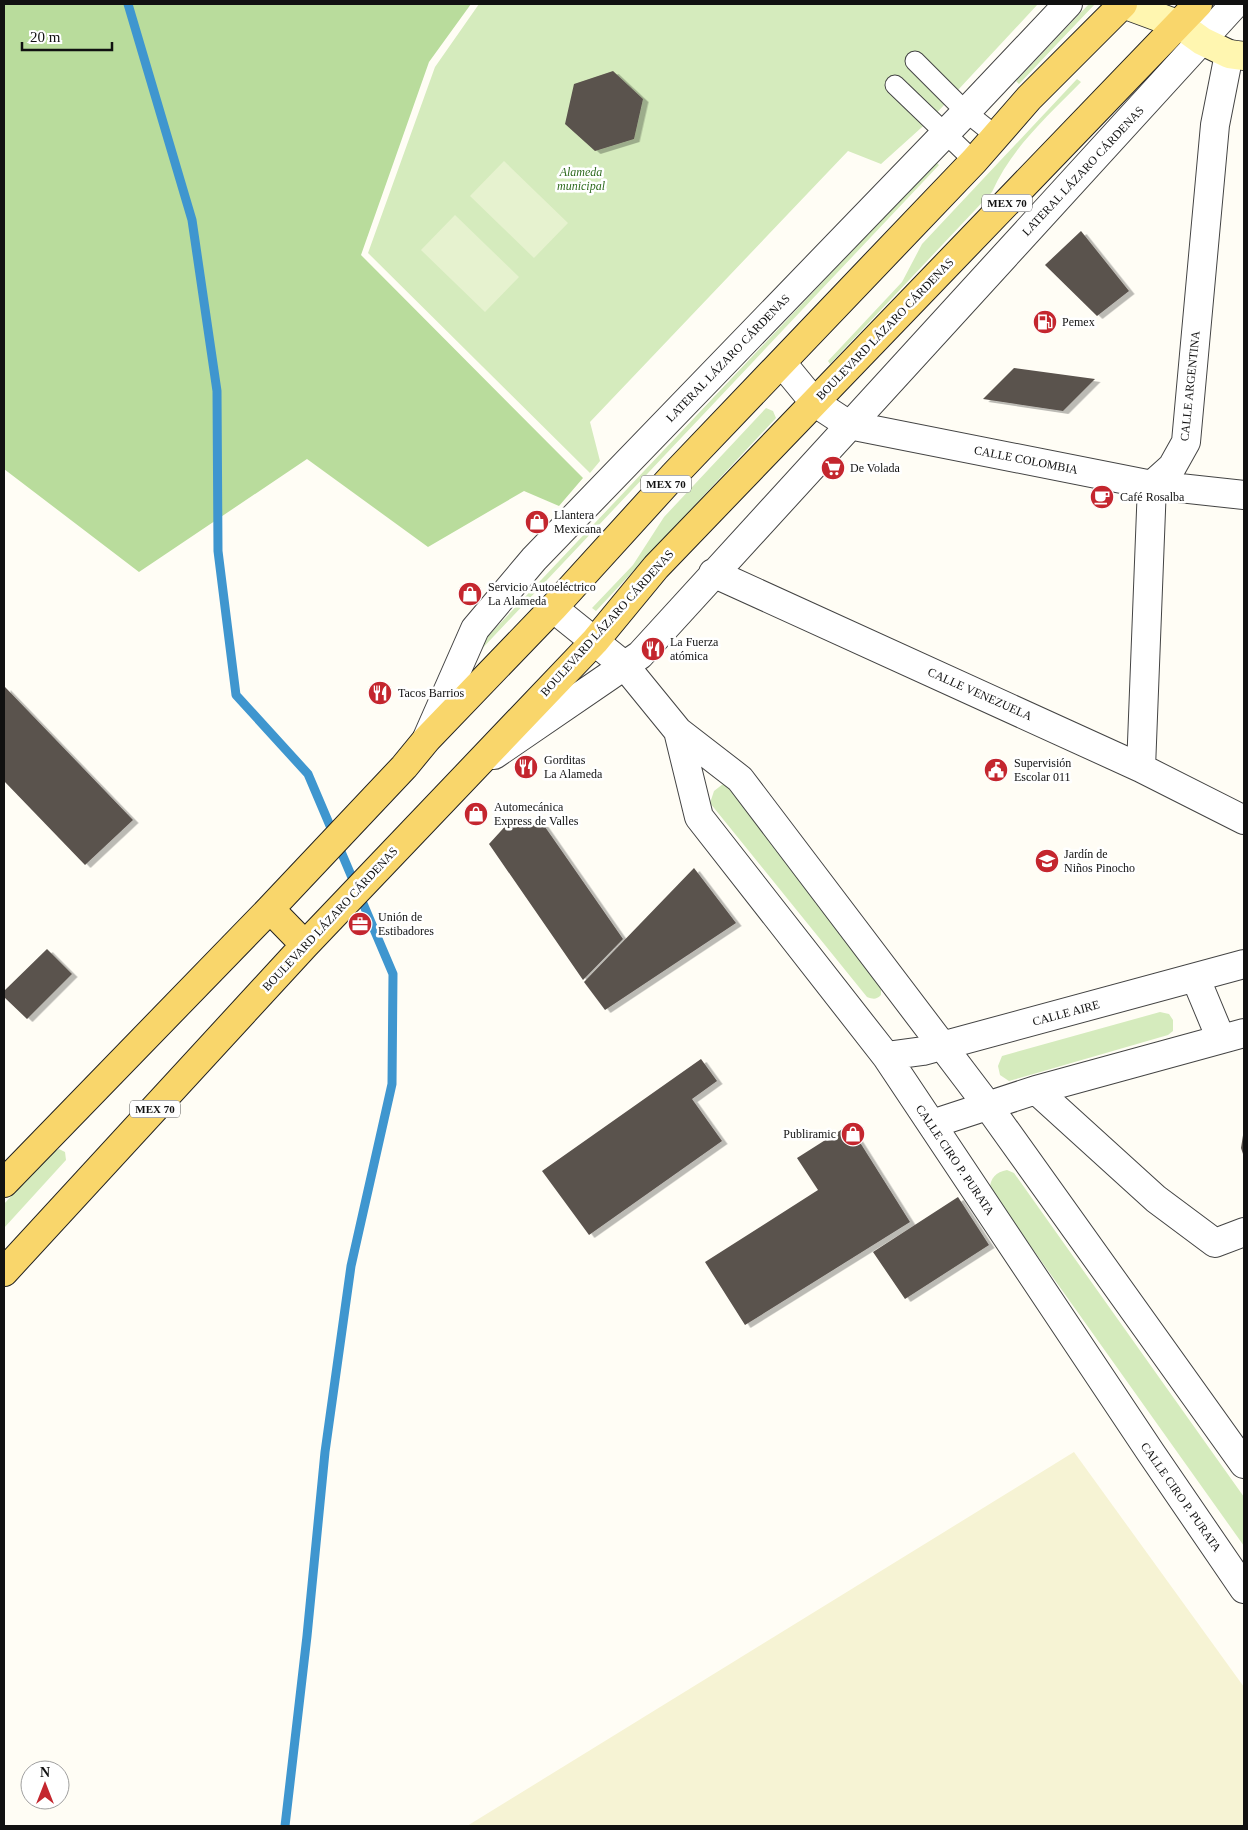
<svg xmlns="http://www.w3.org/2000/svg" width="1248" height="1830" viewBox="0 0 1248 1830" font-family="Georgia,serif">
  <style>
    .farmland { fill: #f6f3d4 }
    .green { fill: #d5ebbd }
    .forest { fill: #b9dc9c }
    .pitch { fill: #e6f2cf }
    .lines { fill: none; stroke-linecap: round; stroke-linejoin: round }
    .stream { stroke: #3f96cf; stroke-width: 9 }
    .building { fill: #5a524d; filter: url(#shadow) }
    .lane-casing { stroke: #444; stroke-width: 21 }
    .street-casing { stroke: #444; stroke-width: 30 }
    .secondary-casing { stroke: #333; stroke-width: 30 }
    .primary-casing { stroke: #222; stroke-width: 30 }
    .lane { stroke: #fff; stroke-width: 19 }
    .street { stroke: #fff; stroke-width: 28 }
    .secondary { stroke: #fff6b0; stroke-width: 28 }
    .primary { stroke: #f9d66b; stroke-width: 28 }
    .labels { text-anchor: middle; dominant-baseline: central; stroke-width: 5; stroke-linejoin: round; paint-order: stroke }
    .shield { fill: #fff; stroke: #585858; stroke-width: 1 }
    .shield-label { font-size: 11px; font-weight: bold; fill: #111 }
    .street-label { font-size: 12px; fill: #111; stroke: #fff }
    .park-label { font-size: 12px; font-style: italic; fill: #2f6b1f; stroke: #fff }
    .poi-label { font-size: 12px; fill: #111; stroke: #fff; text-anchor: start }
  </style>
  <defs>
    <filter id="shadow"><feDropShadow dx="5.5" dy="3" stdDeviation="0" flood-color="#0004"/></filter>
  </defs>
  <rect width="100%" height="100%" fill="#fffdf5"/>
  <path class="farmland" d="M1074 1452 1244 1687V1826H467Z"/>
  <path class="green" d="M479 4H1038L931 119 881 164 848 151 590 422 600 461 590 473 368 253 435 67Z
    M1089 4H1095L1019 84 1016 81Z
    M1077 79 1081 82C1047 117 1012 147 992 192L830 364 828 361 902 282 922 244Z
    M936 162 939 165 477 654 474 651Z
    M766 408 773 411 776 418 596 611 592 608 633 565 664 517Z
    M723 784 737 785 881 987V995C876 1000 873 999 867 997L710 803 714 791Z
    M1160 1012 1169 1014 1173 1020V1031L1168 1035 1009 1081 1000 1075 998 1066 1002 1056Z
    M59 1149 65 1152 66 1160 4 1228V1204L49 1154Z
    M1007 1170 1014 1173 1244 1497V1546L990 1189C990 1178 996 1172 1007 1170Z"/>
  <path class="forest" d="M4 4H471L429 62 361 255 583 478 559 506 524 491 428 547 307 459 139 572 4 469Z"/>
  <path class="pitch" d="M504 161 568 223 534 258 470 196Z
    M455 215 519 277 485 312 421 250Z"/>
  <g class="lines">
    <path class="stream" d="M128 4 192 220 217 391 218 551 236 695 308 774 393 974 392 1084 351 1266 325 1452 307 1636 285 1826"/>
  </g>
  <path class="building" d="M613 71 643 99 634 139 595 151 565 124 574 84Z
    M1081 231 1129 291 1097 316 1045 265Z
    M1014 368 1095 379 1063 411 983 399Z
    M5 687 133 820 85 865 4 781Z
    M510 821 543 824 623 939 583 980 489 844Z
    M694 868 736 923 605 1010 584 982Z
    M47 949 72 974 27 1019 4 997V991Z
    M701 1059 717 1081 692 1099 722 1141 589 1235 542 1171Z
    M849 1125 910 1222 745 1325 705 1262 818 1190 797 1158Z
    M1244 1129V1157L1241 1148Z
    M958 1197 989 1245 905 1299 873 1252Z"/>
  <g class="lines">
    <g class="lane-casing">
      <path id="lane" d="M915 61 966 112 996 136
        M895 85 974 161"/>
    </g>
    <g class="street-casing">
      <path id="street" d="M782 363 814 402 849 425 1152 485 1244 495
        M713 573 1141 768 1244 820
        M553 608 625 666 678 731 740 779 988 1106 1244 1464
        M678 731 699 817 886 1056 1151 1453 1244 1589
        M427 738 475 629 534 559 966 112 1068 4
        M494 755 640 655 1235 4
        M1141 768 1152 485 1172 467 1186 442 1215 125 1229 54
        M1196 979 1221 1039
        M886 1056 923 1051 1244 964
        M1036 1090 1156 1199 1215 1243 1244 1232
        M932 1124 1036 1090 1244 1033"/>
    </g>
    <g class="secondary-casing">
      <path id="secondary" d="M1123 4 1180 25 1202 41 1229 54 1244 56"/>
    </g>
    <g class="primary-casing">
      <path id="primary" d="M270 909 305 945
        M4 1183 270 909 404 767 427 739 553 608 674 475 974 161 1029 98 1123 4
        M4 1272 305 945 595 641 656 567 1198 4"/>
    </g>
    <use href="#lane" class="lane"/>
    <use href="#street" class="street"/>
    <use href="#secondary" class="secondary"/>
    <use href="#primary" class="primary"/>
  </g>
  <defs>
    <g id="fuel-disc" transform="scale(1.25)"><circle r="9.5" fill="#c4262e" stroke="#fff"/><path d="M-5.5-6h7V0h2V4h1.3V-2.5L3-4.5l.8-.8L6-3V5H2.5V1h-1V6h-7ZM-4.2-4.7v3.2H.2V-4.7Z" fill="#fff"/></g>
    <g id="supermarket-disc" transform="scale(1.25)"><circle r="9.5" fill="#c4262e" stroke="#fff"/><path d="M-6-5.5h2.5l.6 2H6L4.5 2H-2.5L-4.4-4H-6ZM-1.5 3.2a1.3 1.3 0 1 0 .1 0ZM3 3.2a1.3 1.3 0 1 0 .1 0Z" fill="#fff"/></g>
    <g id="cafe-disc" transform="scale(1.25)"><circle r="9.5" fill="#c4262e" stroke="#fff"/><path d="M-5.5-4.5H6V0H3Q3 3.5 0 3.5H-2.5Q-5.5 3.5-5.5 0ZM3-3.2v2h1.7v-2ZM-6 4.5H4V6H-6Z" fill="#fff"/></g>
    <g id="shop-disc" transform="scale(1.25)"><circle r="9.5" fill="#c4262e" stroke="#fff"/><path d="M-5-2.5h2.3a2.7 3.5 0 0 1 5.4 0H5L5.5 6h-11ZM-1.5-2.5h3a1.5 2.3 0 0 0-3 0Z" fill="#fff"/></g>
    <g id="restaurant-disc" transform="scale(1.25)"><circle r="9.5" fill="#c4262e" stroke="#fff"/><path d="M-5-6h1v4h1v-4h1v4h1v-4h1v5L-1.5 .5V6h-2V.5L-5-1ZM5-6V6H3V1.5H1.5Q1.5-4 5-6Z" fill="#fff"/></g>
    <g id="civic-disc" transform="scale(1.25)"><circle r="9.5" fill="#c4262e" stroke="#fff"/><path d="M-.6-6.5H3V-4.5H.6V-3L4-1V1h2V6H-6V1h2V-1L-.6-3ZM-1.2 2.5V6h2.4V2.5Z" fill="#fff"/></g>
    <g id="school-disc" transform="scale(1.25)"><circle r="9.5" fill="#c4262e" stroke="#fff"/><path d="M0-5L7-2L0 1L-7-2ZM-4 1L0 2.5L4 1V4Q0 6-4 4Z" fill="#fff"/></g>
    <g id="office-disc" transform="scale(1.25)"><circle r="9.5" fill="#c4262e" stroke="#fff"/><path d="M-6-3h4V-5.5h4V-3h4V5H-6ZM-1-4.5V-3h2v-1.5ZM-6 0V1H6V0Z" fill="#fff"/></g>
  </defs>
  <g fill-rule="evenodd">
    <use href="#fuel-disc" x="1045" y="322"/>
    <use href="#supermarket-disc" x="833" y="468"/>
    <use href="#cafe-disc" x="1102" y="497"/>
    <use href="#shop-disc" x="537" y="522"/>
    <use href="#shop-disc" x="470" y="594"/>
    <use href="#restaurant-disc" x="653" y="649"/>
    <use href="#restaurant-disc" x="380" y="693"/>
    <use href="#restaurant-disc" x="526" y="767"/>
    <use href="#civic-disc" x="996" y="770"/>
    <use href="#shop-disc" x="476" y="814"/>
    <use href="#school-disc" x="1047" y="861"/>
    <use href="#office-disc" x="360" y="924"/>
    <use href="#shop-disc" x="853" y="1134"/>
  </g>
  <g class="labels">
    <g class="shield">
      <rect x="982" y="194.5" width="50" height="17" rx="4"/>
      <rect x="641" y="475.5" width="50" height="17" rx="4"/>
      <rect x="130" y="1100.5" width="50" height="17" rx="4"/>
    </g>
    <g class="shield-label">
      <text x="1007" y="203">MEX 70</text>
      <text x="666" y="484">MEX 70</text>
      <text x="155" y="1109">MEX 70</text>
    </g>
    <g class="street-label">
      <text transform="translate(1083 171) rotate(-47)">LATERAL LÁZARO CÁRDENAS</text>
      <text transform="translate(885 329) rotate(-46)">BOULEVARD LÁZARO CÁRDENAS</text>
      <text transform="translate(728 358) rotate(-46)">LATERAL LÁZARO CÁRDENAS</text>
      <text transform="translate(1190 386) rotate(-84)">CALLE ARGENTINA</text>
      <text transform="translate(1026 460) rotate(11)">CALLE COLOMBIA</text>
      <text transform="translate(607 623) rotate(-48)">BOULEVARD LÁZARO CÁRDENAS</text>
      <text transform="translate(980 694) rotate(24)">CALLE VENEZUELA</text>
      <text transform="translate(330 919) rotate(-47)">BOULEVARD LÁZARO CÁRDENAS</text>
      <text transform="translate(1066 1013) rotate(-15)">CALLE AIRE</text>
      <text transform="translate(955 1160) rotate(56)">CALLE CIRO P. PURATA</text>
      <text transform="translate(1181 1497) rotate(55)">CALLE CIRO P. PURATA</text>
    </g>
    <g class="park-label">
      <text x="581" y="172">Alameda<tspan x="581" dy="14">municipal</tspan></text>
    </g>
    <g class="poi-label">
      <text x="1062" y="322">Pemex</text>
      <text x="850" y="468">De Volada</text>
      <text x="1120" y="497">Café Rosalba</text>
      <text x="554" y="515">Llantera<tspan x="554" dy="14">Mexicana</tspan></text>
      <text x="488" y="587">Servicio Autoeléctrico<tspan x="488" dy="14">La Alameda</tspan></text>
      <text x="670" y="642">La Fuerza<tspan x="670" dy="14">atómica</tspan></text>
      <text x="398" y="693">Tacos Barrios</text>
      <text x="544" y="760">Gorditas<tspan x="544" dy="14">La Alameda</tspan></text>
      <text x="1014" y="763">Supervisión<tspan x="1014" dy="14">Escolar 011</tspan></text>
      <text x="494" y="807">Automecánica<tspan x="494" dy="14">Express de Valles</tspan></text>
      <text x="1064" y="854">Jardín de<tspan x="1064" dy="14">Niños Pinocho</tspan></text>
      <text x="378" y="917">Unión de<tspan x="378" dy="14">Estibadores</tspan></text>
      <text x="836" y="1134" text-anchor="end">Publiramic</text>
    </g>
  </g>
  <rect width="1248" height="1830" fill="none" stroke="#111111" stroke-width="10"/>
  <g transform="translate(45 1785)"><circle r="24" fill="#ffffff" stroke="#a0a0a0"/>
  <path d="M0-4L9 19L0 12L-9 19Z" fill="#c4262e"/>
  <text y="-8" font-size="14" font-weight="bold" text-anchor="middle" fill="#111111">N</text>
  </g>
  <path d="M22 42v8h90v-8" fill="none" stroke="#111111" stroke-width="2.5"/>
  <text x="30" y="42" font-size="15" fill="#111111" stroke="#ffffff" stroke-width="4" paint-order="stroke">20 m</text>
</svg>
